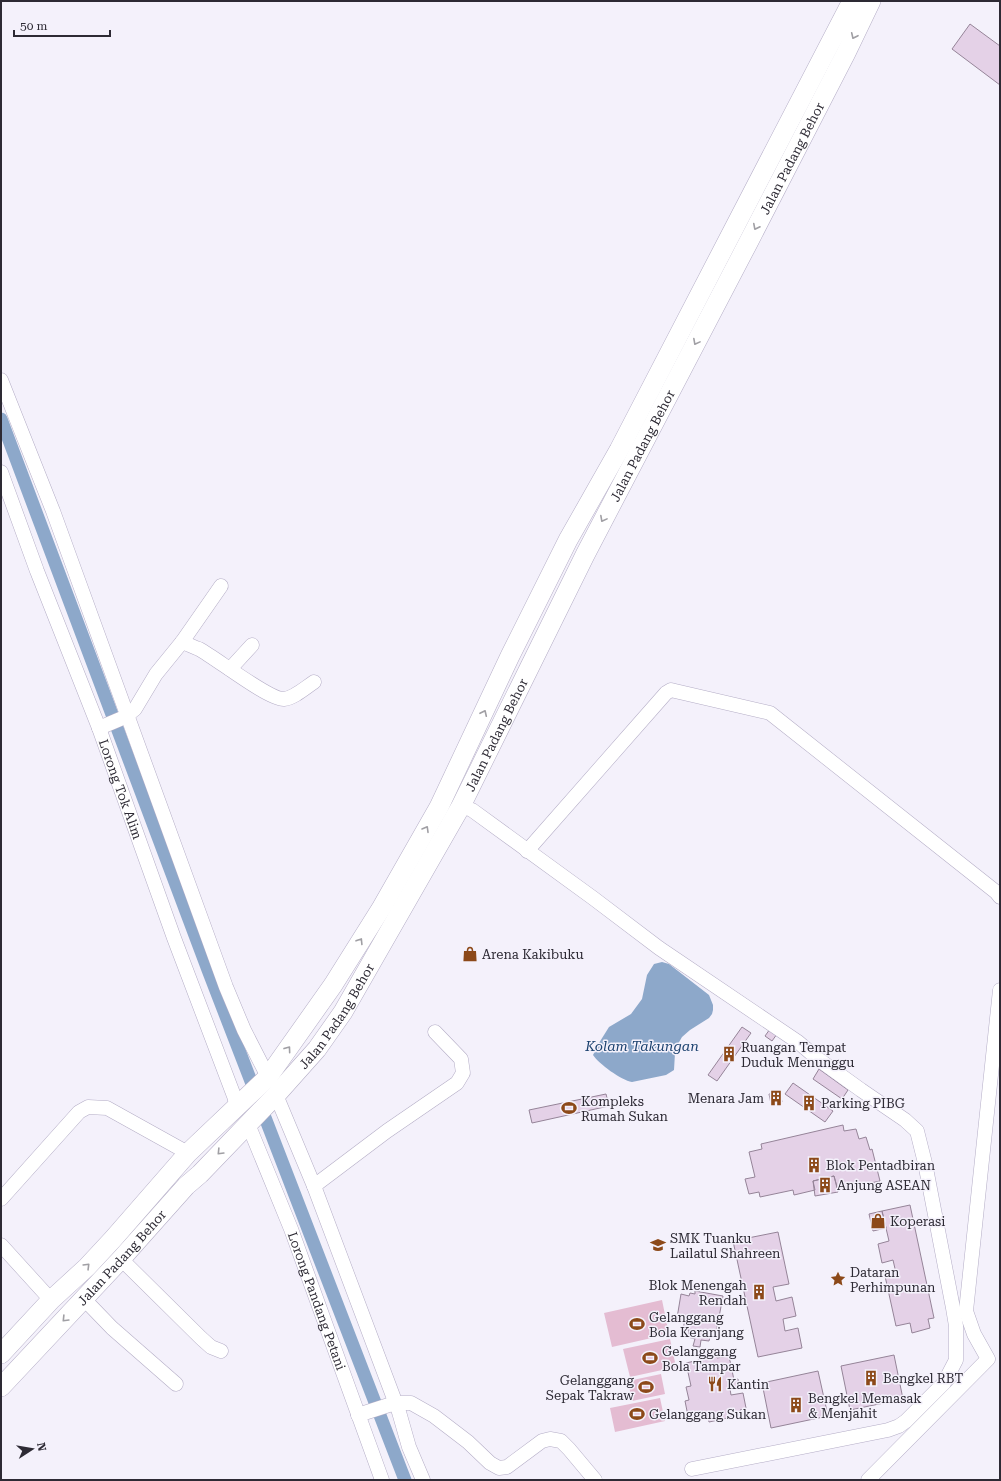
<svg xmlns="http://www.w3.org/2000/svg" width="1001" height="1481" font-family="'Roboto Serif',serif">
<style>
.garden{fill:#e4bcd2}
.water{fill:#8da8ca}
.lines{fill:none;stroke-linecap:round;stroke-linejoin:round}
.canal{stroke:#8da8ca;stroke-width:13}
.building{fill:#e4d1e7;stroke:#958498}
.minor-casing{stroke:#b4adc6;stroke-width:15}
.secondary-casing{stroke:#b4adc6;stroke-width:20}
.minor{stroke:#fff;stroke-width:14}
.secondary{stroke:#fff;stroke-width:19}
.oneway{stroke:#a09fa4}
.labels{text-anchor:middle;stroke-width:3;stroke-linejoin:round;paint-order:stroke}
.street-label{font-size:13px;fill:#2d2a34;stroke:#f4f1fb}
.poi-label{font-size:13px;fill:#2d2a34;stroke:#f4f1fb;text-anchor:start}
.water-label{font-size:14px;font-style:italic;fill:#1c426f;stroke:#f4f1fb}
</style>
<rect width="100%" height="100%" fill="#f4f1fb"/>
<path class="garden" d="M662,1300L669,1334L612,1347L604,1313Z
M670,1339L676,1367L630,1377L623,1349Z
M661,1374L665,1394L632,1401L628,1381Z
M660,1398L665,1421L615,1432L610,1408Z"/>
<path class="water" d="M662,962L669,964L709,995L713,1005V1010L712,1014L709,1018L690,1030L682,1037L678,1044L675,1053L674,1070L666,1075L632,1082C621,1080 599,1064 593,1055L599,1043L609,1027L631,1014L642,999L647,975L654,964Z"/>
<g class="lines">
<path class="canal" d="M1,419L208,970L405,1480"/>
</g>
<path class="building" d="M970,24L1000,46V85L952,49Z
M742,1027L751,1033L717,1081L708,1075Z
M770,1029L777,1034L772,1041L765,1036Z
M819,1069L848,1090L842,1099L813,1079Z
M793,1083L833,1111L825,1122L785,1094Z
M780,1092L782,1102L771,1104L769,1094Z
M606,1094L609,1106L532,1123L529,1110Z
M843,1125L844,1131L856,1129L859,1139L866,1137L870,1150L872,1149L880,1181L838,1190L834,1176L813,1181L815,1190L794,1195L793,1190L760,1197L759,1192L749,1194L745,1179L755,1177L749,1152L762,1149L761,1144Z
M834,1176L838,1192L815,1196L813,1181Z
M910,1205L934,1318L928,1319L930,1328L912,1333L910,1323L896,1326L885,1276L896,1273L893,1260L882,1263L878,1244L889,1241L882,1211Z
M882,1211L886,1228L873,1231L869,1214Z
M778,1232L789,1284L773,1287L776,1301L792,1297L796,1316L783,1319L785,1331L798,1328L802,1348L758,1357L733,1241Z
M695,1291L723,1296L716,1333L711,1332L709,1341L701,1340L700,1347L693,1346L695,1339L688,1337L689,1330L683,1329L685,1320L677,1318L681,1294L689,1296L690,1293L695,1294Z
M715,1349L717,1358L729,1356L734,1380L738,1379L739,1387L730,1389L731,1395L743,1393L746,1408L740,1410L741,1415L709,1422L707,1414L704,1415V1418L689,1421L685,1401L689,1400L686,1387L691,1386L686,1363L699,1360L697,1353Z
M894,1355L903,1399L850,1410L841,1366Z
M818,1371L828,1416L771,1428L762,1383Z"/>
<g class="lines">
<g class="minor-casing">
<g id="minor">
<path d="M1,380L53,511L226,987L244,1030L268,1077"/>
<path id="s1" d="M1,472L37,571L99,728L174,938L234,1096L237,1107"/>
<path d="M182,642L221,586"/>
<path d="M230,669L252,645"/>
<path d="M99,728L125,717L135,709L156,674L182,642C188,644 193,647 199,649C216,658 269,700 284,699C294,698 305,688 314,682"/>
<path d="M461,806L472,810L593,898L659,948L798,1042L818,1059L861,1090L905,1120L917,1131L925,1163L953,1308L956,1326V1360L944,1383L906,1421L899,1426L888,1430L692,1469"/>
<path d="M527,851L666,693L671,690L675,691L770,713L996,892L1000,897"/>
<path d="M276,1095L314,1186L399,1412L409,1447L423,1480"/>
<path id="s2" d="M248,1124L291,1229L382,1480"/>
<path d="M314,1186L387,1131L457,1083L463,1073L461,1059L435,1032"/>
<path d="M1,1199L79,1112L88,1107L107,1108L188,1153"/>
<path d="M1,1245L51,1300"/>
<path d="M121,1259L201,1338L211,1347L221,1351"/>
<path d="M84,1299L112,1328L176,1384"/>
<path d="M358,1415L395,1403H411L434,1416L468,1442L490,1463L499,1468L507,1467L542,1441L550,1439L561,1441L569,1449L595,1480"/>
<path d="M868,1480L988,1359L974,1334L966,1311L1000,990"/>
</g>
</g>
<g class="secondary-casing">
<g id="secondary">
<path d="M1,1354L51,1300L87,1267L113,1239L188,1153L268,1077L333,985L382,907L439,807L510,656L568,540L619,450L852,1"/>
<path id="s3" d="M1,1387L121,1259L186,1186L200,1174L276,1095L317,1049L343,1012L461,806L585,555L748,243L846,53L871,1"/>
</g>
</g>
<use href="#minor" class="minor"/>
<use href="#secondary" class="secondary"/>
</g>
<defs><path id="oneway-chevron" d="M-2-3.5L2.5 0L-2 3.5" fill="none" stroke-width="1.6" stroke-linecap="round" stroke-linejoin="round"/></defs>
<g class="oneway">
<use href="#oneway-chevron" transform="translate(854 36) rotate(115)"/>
<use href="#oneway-chevron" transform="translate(756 227) rotate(117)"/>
<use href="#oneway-chevron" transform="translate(696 342) rotate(118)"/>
<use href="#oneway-chevron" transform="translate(603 519) rotate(118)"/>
<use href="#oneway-chevron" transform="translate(484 713) rotate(-65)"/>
<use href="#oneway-chevron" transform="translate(426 829) rotate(-60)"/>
<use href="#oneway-chevron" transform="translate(360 941) rotate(-58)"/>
<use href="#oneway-chevron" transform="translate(288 1049) rotate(-54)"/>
<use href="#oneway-chevron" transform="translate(220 1152) rotate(134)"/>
<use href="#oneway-chevron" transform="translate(87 1266) rotate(-45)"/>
<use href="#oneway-chevron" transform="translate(65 1319) rotate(134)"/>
</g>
<defs>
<g id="shop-bare" transform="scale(1.2)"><path d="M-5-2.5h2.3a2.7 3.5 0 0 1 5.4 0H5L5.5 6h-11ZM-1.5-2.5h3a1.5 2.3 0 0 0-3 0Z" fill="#8c4919" stroke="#f4f1fb" stroke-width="2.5" paint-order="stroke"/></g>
<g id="building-bare" transform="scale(1.2)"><path d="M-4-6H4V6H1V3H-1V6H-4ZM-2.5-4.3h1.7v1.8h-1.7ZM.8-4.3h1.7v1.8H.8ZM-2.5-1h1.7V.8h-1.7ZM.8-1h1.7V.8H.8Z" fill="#8c4919" stroke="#f4f1fb" stroke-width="2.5" paint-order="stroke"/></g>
<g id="stadium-bare" transform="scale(1.2)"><path d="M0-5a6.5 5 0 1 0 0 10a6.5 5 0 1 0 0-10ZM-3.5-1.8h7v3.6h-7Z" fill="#8c4919" stroke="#f4f1fb" stroke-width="2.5" paint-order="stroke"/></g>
<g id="school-bare" transform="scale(1.2)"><path d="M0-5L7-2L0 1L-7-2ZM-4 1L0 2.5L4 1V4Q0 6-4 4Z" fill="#8c4919" stroke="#f4f1fb" stroke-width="2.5" paint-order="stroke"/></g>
<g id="sight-bare" transform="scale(1.2)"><path d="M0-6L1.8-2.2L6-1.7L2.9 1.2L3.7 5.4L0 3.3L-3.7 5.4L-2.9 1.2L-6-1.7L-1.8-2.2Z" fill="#8c4919" stroke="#f4f1fb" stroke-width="2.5" paint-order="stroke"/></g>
<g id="restaurant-bare" transform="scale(1.2)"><path d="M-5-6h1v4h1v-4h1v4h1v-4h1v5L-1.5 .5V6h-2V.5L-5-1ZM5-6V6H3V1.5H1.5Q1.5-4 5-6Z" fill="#8c4919" stroke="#f4f1fb" stroke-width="2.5" paint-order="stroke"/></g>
</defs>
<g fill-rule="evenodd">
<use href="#shop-bare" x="470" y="954"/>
<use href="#building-bare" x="729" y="1054"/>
<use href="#building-bare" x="776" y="1098"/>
<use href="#building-bare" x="809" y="1103"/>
<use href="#stadium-bare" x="569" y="1108"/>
<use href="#building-bare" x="814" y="1165"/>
<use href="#building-bare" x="825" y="1185"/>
<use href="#shop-bare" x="878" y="1221"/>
<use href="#school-bare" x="658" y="1245"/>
<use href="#sight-bare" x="838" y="1279"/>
<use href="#building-bare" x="759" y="1292"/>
<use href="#stadium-bare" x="637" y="1324"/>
<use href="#stadium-bare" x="650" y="1358"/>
<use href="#building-bare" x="871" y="1378"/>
<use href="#restaurant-bare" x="715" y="1384"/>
<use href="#stadium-bare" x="646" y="1387"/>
<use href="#building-bare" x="796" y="1405"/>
<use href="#stadium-bare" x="637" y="1414"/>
</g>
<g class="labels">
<g class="street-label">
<text dy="5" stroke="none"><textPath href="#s3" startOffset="1473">Jalan Padang Behor</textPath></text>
<text dy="5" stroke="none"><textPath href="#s3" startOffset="1149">Jalan Padang Behor</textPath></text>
<text dy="5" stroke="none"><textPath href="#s3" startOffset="825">Jalan Padang Behor</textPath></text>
<text dy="5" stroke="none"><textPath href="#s1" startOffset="339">Lorong Tok Alim</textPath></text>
<text dy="5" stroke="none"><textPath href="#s3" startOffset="501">Jalan Padang Behor</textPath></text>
<text dy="5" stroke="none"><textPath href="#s3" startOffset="177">Jalan Padang Behor</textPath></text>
<text dy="5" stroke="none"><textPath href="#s2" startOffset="190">Lorong Pandang Petani</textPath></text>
</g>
<g class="poi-label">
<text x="482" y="959">Arena Kakibuku</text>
<text x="741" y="1052">Ruangan Tempat<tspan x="741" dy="15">Duduk Menunggu</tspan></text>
<text x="764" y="1103" text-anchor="end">Menara Jam</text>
<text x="581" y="1106">Kompleks<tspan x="581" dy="15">Rumah Sukan</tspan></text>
<text x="821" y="1108">Parking PIBG</text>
<text x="826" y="1170">Blok Pentadbiran</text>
<text x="837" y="1190">Anjung ASEAN</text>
<text x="890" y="1226">Koperasi</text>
<text x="670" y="1243">SMK Tuanku<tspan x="670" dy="15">Lailatul Shahreen</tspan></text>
<text x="850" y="1277">Dataran<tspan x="850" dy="15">Perhimpunan</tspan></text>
<text x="747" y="1290" text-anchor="end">Blok Menengah<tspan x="747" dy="15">Rendah</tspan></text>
<text x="649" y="1322">Gelanggang<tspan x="649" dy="15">Bola Keranjang</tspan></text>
<text x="662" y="1356">Gelanggang<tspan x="662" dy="15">Bola Tampar</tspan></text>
<text x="883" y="1383">Bengkel RBT</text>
<text x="634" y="1385" text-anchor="end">Gelanggang<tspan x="634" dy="15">Sepak Takraw</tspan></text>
<text x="727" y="1389">Kantin</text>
<text x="808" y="1403">Bengkel Memasak<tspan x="808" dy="15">&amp; Menjahit</tspan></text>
<text x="649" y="1419">Gelanggang Sukan</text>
</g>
<g class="water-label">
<text x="642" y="1051">Kolam Takungan</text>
</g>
</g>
<rect width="1001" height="1481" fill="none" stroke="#2d2a34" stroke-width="4"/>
<g transform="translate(32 1449) rotate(78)" stroke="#f4f1fb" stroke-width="3" paint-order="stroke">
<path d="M0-3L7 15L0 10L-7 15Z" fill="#2d2a34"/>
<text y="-6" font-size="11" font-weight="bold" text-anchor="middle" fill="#2d2a34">N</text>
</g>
<path d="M14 30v6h96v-6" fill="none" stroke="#2d2a34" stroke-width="2"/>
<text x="20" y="30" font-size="12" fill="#2d2a34" stroke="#f4f1fb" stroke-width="3" paint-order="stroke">50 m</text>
</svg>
